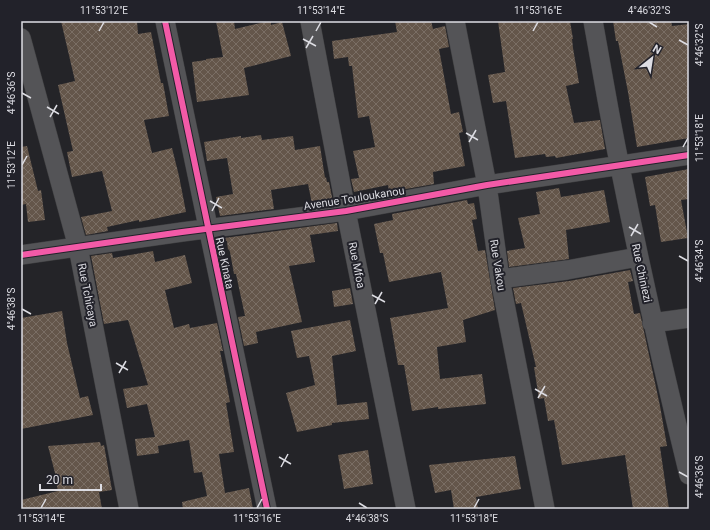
<svg xmlns="http://www.w3.org/2000/svg" width="710" height="530" font-family="Roboto,sans-serif">
<style>
.building{fill:url(#building-cross-hatch)}
.lines{fill:none;stroke-linecap:round;stroke-linejoin:round}
.street-casing{stroke:#3f3f41;stroke-width:20}
.street{stroke:#545457;stroke-width:19}
.cycleway-casing{stroke:#22222a;stroke-width:8}
.cycleway{stroke:#f35aa7;stroke-width:6}
.ticks{fill:none;stroke:#dddde3;stroke-width:1.5}
.labels{text-anchor:middle;stroke-width:4;stroke-linejoin:round;paint-order:stroke}
.street-label{font-size:11px;fill:#dddde3;stroke:#22222a}
.neatline{fill:none;stroke:#dddde3;stroke-width:1.5}
.ticks-label{font-size:10px;text-anchor:middle;fill:#dddde3}
</style>
<defs>
<pattern id="building-cross-hatch" width="8" height="8" patternUnits="userSpaceOnUse"><rect width="8" height="8" fill="#64564a"/><path d="M0 0l8 8M0 8l8-8" fill="none" stroke="#7a6e64"/></pattern>
</defs>
<rect width="100%" height="100%" fill="#242428"/>
<path class="building" d="M61,21H137L138,34L151,32L161,83H163L169,116L144,120L152,153L172,148L179,176L186,212L139,222V220L107,227L108,231L86,235L81,217L112,211L102,171L72,177L67,152L73,151L58,85L75,81Z
M216,21H234L235,29L269,21H271V25L282,22L291,56L244,68L249,95L197,102L192,62L206,60V59L223,57Z
M395,21H431L433,29L445,26L449,47L439,49L451,114L459,112L463,132L459,133L465,166L433,172L434,184L389,192L388,185L354,192L351,179L359,178L353,151L375,147L369,116L358,118L352,66H349L348,57L334,59L332,41L397,32Z
M498,21H570L573,39H572L573,48L579,83L566,86L574,123L600,120L605,149L556,158L555,156L546,157L545,154L515,158L506,101L493,103L488,75L505,72Z
M613,21H671L672,26L689,24V138L637,147L628,92L618,41H616Z
M261,135L262,140L293,136L295,150L320,146L325,178L326,177L327,182H329L333,202L312,204L308,184L271,190L274,209L220,216L216,197L233,194L227,158L207,161L204,142L241,136V138Z
M27,146L38,191L41,190L45,220L28,222L26,204L21,205V147Z
M689,169V199L681,200L688,238L661,242L655,205L650,206L645,177Z
M559,188L561,197L604,190L610,222L566,230L569,259L509,267L507,251L525,248L518,218L540,214L536,192Z
M467,200L468,204L474,203L477,219L472,220L478,251L485,250L495,310L463,320L466,342L437,347L440,379L482,374L486,404L438,409V407L412,411L404,365H398L390,318L448,308L441,272L389,282L383,253H380L374,224L393,220L392,214Z
M337,223L338,231L310,235L315,262L289,266L302,322L256,332L258,343L244,346L238,317L245,316L236,274H234L230,252L229,249L228,250L227,241H224V238Z
M153,251L155,262L185,255L192,283L165,290L174,328L189,324L190,328L217,323L223,351H220L230,402L226,403L234,452L219,454L225,493L249,488L253,509H183L182,502L207,496L202,472L194,473L189,440L158,446L159,453L137,456L135,439L155,437L147,404L127,408L123,389L148,385L128,320L104,324L91,256L112,253L113,258Z
M630,270L633,281L628,282L634,314L640,313L660,406L667,446L660,447L669,509H633L625,455L562,465L554,420L548,421L544,398L539,399L534,367H536L521,303L516,304L513,288L569,281Z
M350,288L353,304L334,307L332,291Z
M62,311L67,343L80,398L88,396L93,415L21,429V318Z
M350,320L356,351L332,356L337,405L367,402L369,419L332,423V425L297,432L286,393L315,385L309,356L297,358L291,331Z
M100,442L101,446L104,445L112,490L99,492L102,509H21V500L58,491L55,477H56L48,446Z
M368,450L373,484L344,489L338,455Z
M515,456L521,489L476,497L478,509H454L451,490L435,493L429,465Z"/>
<g class="lines">
<g class="street-casing">
<path id="street" d="M165,21L267,509
M310,21L346,211L406,509
M455,21L487,185L500,279L545,509
M593,21C602,70 610,119 620,167C641,271 664,373 689,475
M21,38L78,247L129,509
M21,255L182,232L346,211L487,185L689,155
M500,279L567,270L638,257
M652,323L689,318"/>
</g>
<use href="#street" class="street"/>
<g class="cycleway-casing">
<path id="cycleway" d="M165,21L267,509
M21,255L182,232L346,211L487,185L689,155"/>
</g>
<use href="#cycleway" class="cycleway"/>
</g>
<path class="ticks" d="M649,22L657,27M99,31L104,22M316,31L321,22M533,31L538,22M303,39L316,46M679,40L688,45M306,48L313,36M22,93L31,98M47,107L59,114M50,117L57,105M466,133L478,140M469,142L476,130M683,147L688,138M22,165L27,156M210,201L222,208M212,211L219,198M629,227L641,234M631,236L638,224M679,256L688,261M372,295L385,302M375,304L382,292M22,309L31,314M116,363L128,370M119,373L126,361M535,389L547,396M538,398L545,386M279,457L291,464M281,467L288,454M679,472L688,477M359,503L367,508M41,508L46,499M257,508L262,499M474,508L479,499"/>
<g class="labels">
<g class="street-label">
<text transform="translate(354 198) rotate(-9)" y="4">Avenue Touloukanou</text>
<text transform="translate(225 263) rotate(78)" y="4">Rue Kinata</text>
<text transform="translate(357 265) rotate(79)" y="4">Rue Mfoa</text>
<text transform="translate(498 265) rotate(81)" y="4">Rue Vakou</text>
<text transform="translate(642 273) rotate(78)" y="4">Rue Chiniezi</text>
<text transform="translate(88 295) rotate(79)" y="4">Rue Tchicaya</text>
</g>
</g>
<rect width="710" height="530" fill="none" stroke="#22222a" stroke-width="44"/>
<g transform="translate(652 58) rotate(30)" stroke="#22222a" stroke-width="3" paint-order="stroke">
<path d="M0-3L7 15L0 10L-7 15Z" fill="#dddde3"/>
<text y="-6" font-size="11" font-weight="bold" text-anchor="middle" fill="#dddde3">N</text>
</g>
<path d="M40 484v6h61v-6" fill="none" stroke="#dddde3" stroke-width="2"/>
<text x="46" y="484" font-size="12" fill="#dddde3" stroke="#22222a" stroke-width="3" paint-order="stroke">20 m</text>
<rect x="22" y="22" width="666" height="486" class="neatline"/>
<g class="ticks-label">
<text x="104" y="14">11°53'12"E</text>
<text x="321" y="14">11°53'14"E</text>
<text x="538" y="14">11°53'16"E</text>
<text x="649" y="14">4°46'32"S</text>
<text transform="translate(699 45) rotate(-90)" y="4">4°46'32"S</text>
<text transform="translate(11 93) rotate(-90)" y="4">4°46'36"S</text>
<text transform="translate(699 138) rotate(-90)" y="4">11°53'18"E</text>
<text transform="translate(11 165) rotate(-90)" y="4">11°53'12"E</text>
<text transform="translate(699 261) rotate(-90)" y="4">4°46'34"S</text>
<text transform="translate(11 309) rotate(-90)" y="4">4°46'38"S</text>
<text transform="translate(699 477) rotate(-90)" y="4">4°46'36"S</text>
<text x="41" y="522">11°53'14"E</text>
<text x="257" y="522">11°53'16"E</text>
<text x="367" y="522">4°46'38"S</text>
<text x="474" y="522">11°53'18"E</text>
</g>
</svg>
